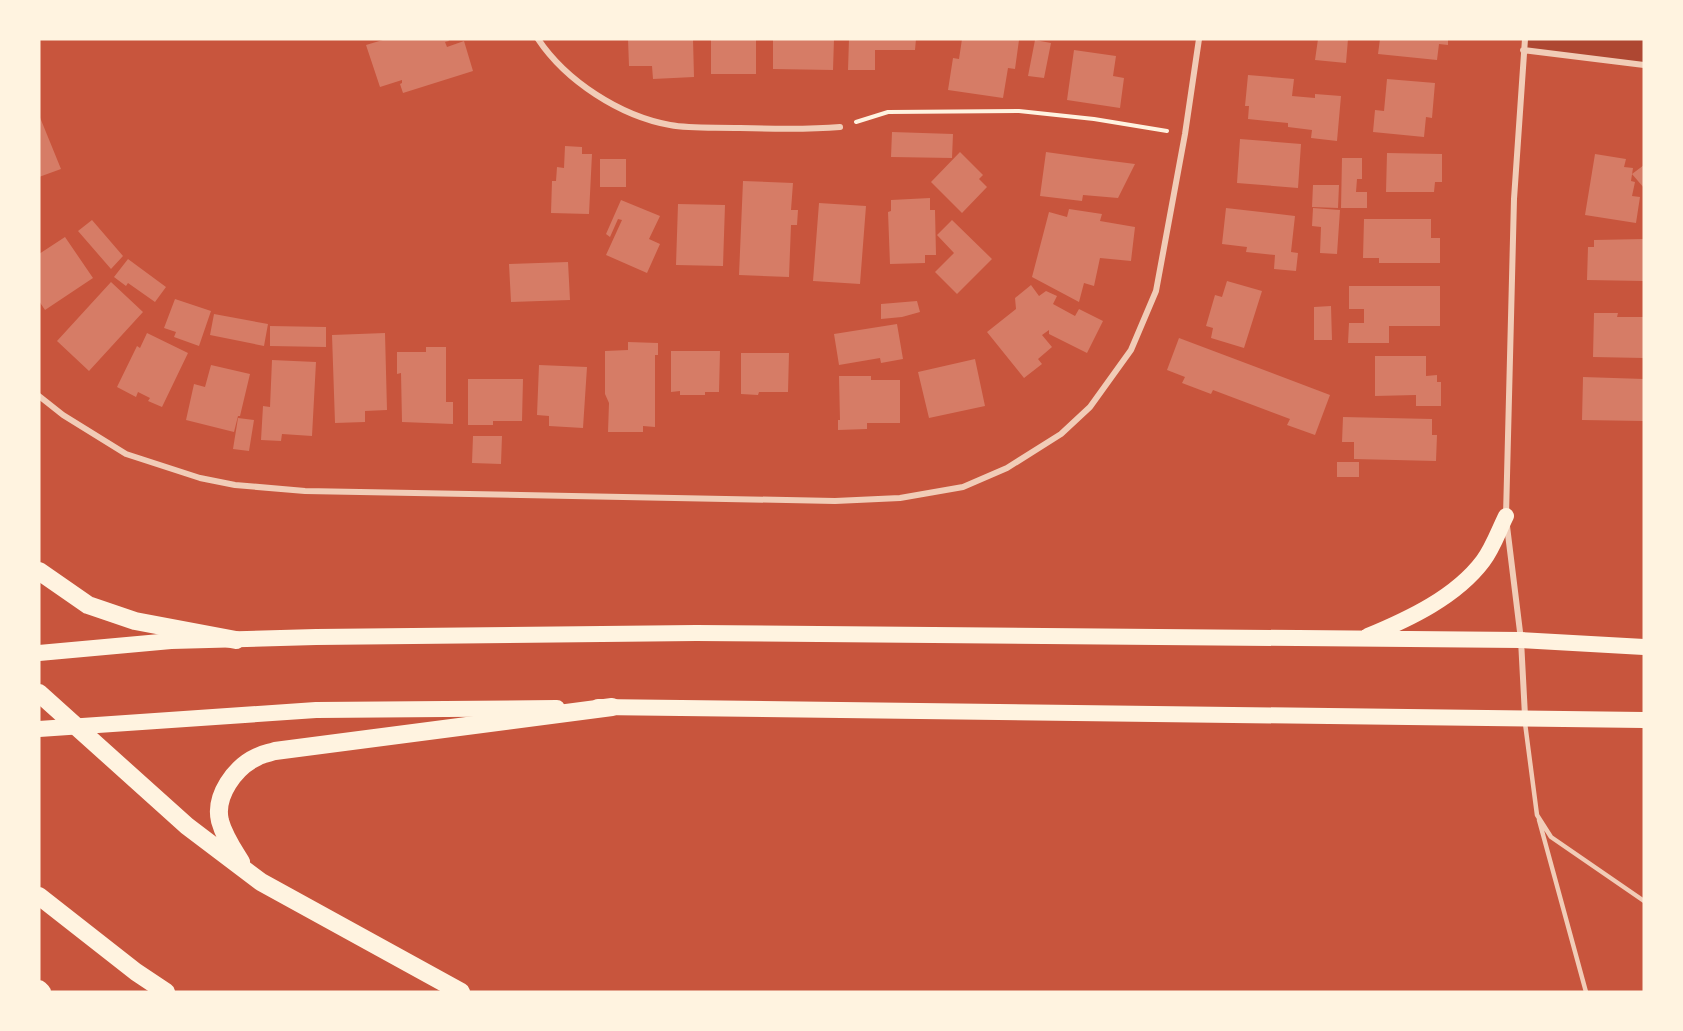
<svg xmlns="http://www.w3.org/2000/svg" width="1683" height="1031" font-family="Mulish,sans-serif">
<style>
.green{fill:#ae4732}
.building{fill:#d67c66}
.lines{fill:none;stroke-linecap:round;stroke-linejoin:round}
.path{stroke:#fff3e0;stroke-width:4}
.service{stroke:#f1ccb7;stroke-width:4.5}
.minor{stroke:#f1ccb7;stroke-width:6}
.trunk{stroke:#fff3e0;stroke-width:16}
.motorway{stroke:#fff3e0;stroke-width:18}
</style>
<rect width="100%" height="100%" fill="#c8553d"/>
<path class="green" d="M1526,39H1644V64L1524,49Z"/>
<path class="building" d="M386,39H448L449,41L445,42L447,47L464,41L473,71L403,93L400,84L402,83V80L380,87L366,45Z
M628,39H693L694,77L653,79L652,66H629Z
M711,39H756V74H711Z
M773,39H834L833,70L773,69Z
M849,39H916L915,50H875V70H848Z
M962,39L1019,40L1015,69L1008,68L1003,98L948,90L953,58L959,59Z
M1318,39H1348L1346,63L1315,60Z
M1380,39H1448V45L1439,44L1437,60L1378,54Z
M1035,40L1051,43L1044,78L1028,76Z
M1074,50L1116,56L1113,76L1124,78L1120,108L1067,100Z
M1248,75L1294,79L1292,96L1315,98V94L1341,96L1337,141L1311,138L1312,130L1288,127V123L1248,119L1249,106H1245Z
M1387,79L1435,83L1432,118L1426,117L1424,137L1373,132L1375,110L1384,111Z
M39,115L61,169L39,177Z
M892,132L953,134L952,158L891,157Z
M1240,139L1301,144L1298,188L1237,183Z
M565,146L582,147V154H592L589,214L551,213L552,181H556L557,167L564,168Z
M960,152L983,175L979,179L987,187L962,213L931,182Z
M1046,152L1096,159L1135,164L1118,198L1083,195L1082,201L1040,196Z
M1387,153L1442,154V182H1435L1434,192H1386Z
M1595,154L1626,159L1624,167L1633,168L1631,181L1635,182L1632,196L1640,197L1636,223L1585,215Z
M1342,158H1362V179H1357L1356,192H1367V208H1341Z
M600,159H626V187H600Z
M1644,165V188L1632,174Z
M743,181L793,183L791,210H798L797,225H791L789,277L739,275Z
M1313,185H1339L1338,208L1312,207Z
M930,198V210H935L936,255H925V263L890,264L888,212L891,211V200Z
M621,200L660,216L649,239L660,244L647,273L606,255L622,220L618,219L610,237L606,234Z
M819,203L866,206L860,284L813,281Z
M678,204L725,205L723,266L676,265Z
M1226,208L1295,216L1291,252L1298,253L1296,271L1274,269L1275,255L1246,252L1247,247L1222,244Z
M1313,208L1340,210L1337,254L1320,253L1321,227L1312,226Z
M1069,209L1102,214L1100,221L1135,227L1131,261L1100,258L1094,286L1084,283L1079,302L1032,277L1049,212L1067,217Z
M1364,219H1431V238H1440V263H1379V258H1363Z
M92,220L123,256L111,269L78,231Z
M952,220L992,259L957,294L935,272L954,253L937,235Z
M65,237L93,278L45,310L39,301V254Z
M1644,239V281L1587,280L1588,247H1594V240Z
M128,259L166,287L155,302L128,283L126,286L114,277Z
M568,262L570,300L511,302L509,264Z
M1227,281L1262,291L1244,348L1211,338L1213,328L1206,326L1215,295L1222,297Z
M111,282L143,312L89,371L57,341Z
M1031,285L1039,296L1046,291L1057,296L1053,304L1075,316L1079,309L1103,321L1087,353L1049,334V330L1042,335L1052,347L1038,359L1042,364L1024,378L987,332L1016,309L1015,298Z
M1349,286H1440V326H1389V343H1348L1349,323H1364V309H1349Z
M175,299L211,311L199,346L174,337L176,332L164,328Z
M917,301L920,312L902,317L881,319V304Z
M1331,306L1332,340H1314V307Z
M1594,313H1618L1617,317H1644V358L1593,357Z
M214,314L268,324L264,346L210,335Z
M897,324L903,359L881,363L880,358L839,365L834,334Z
M270,326L326,327V347L270,346Z
M147,333L188,353L162,407L148,401L150,398L138,392L136,397L117,387L137,346L140,348Z
M385,333L387,410L365,411V422L335,423L332,335Z
M1179,338L1330,395L1315,435L1287,425L1290,419L1213,390L1211,394L1182,383L1185,377L1167,370Z
M628,342L658,343V355H655V427L643,426V432H608L609,403L605,394V351L628,350Z
M426,347H446V402H453V424L402,422L401,373L397,374V352H426Z
M671,351H720L719,392H705V395H680V391L671,392Z
M741,353H789L788,392H759L758,395L741,394Z
M1375,356H1426V376L1437,375V382H1441V406H1416V395L1375,396Z
M975,359L985,406L929,418L918,372Z
M272,360L316,362L312,436L282,434L281,441L261,440L263,406L270,407Z
M211,365L250,374L240,416H238L234,432L186,420L194,384L205,387Z
M539,365L587,367L583,428L549,426V416L537,415Z
M839,376H871V380H900V423H867V429L838,430V420H840Z
M1583,377L1644,379V421L1582,420Z
M468,379H523L522,421H493V425H468Z
M1343,417L1432,419V435H1437L1436,461L1354,459V442H1342Z
M238,418L254,420L249,451L233,449Z
M473,436H502L501,464L472,463Z
M1337,462H1359V477H1337Z"/>
<g class="lines">
<path class="path" d="M856,122L888,112L1019,111L1094,119L1167,131"/>
<path class="service" d="M1525,723L1537,815L1551,837L1644,901
M1539,820L1586,992"/>
<path class="minor" d="M538,39C566,81 620,116 670,125C692,129 716,127 739,128C773,129 806,130 840,127
M1523,50L1644,65
M39,396L63,415L126,454L200,478L235,485L305,491L835,501L900,498L963,487L1007,468L1061,434L1090,407L1131,350L1156,291L1185,134L1199,39
M1506,516L1514,199L1525,39
M1507,526L1521,640L1525,716"/>
<path class="trunk" d="M1368,636C1409,619 1456,597 1483,561C1493,548 1499,530 1506,516
M39,653L171,641L316,637L696,633L1521,640L1644,647
M598,707L1644,720
M39,729L316,710L557,708"/>
<path class="motorway" d="M39,571L88,605L135,621L236,640
M39,693L187,826L261,882L461,992
M241,862C233,849 224,836 220,821C214,796 235,767 257,757C262,754 269,753 275,751L612,707
M39,896L136,972L166,992
M39,989L42,992"/>
</g>
<rect width="1683" height="1031" fill="none" stroke="#fff3e0" stroke-width="81"/>
</svg>
